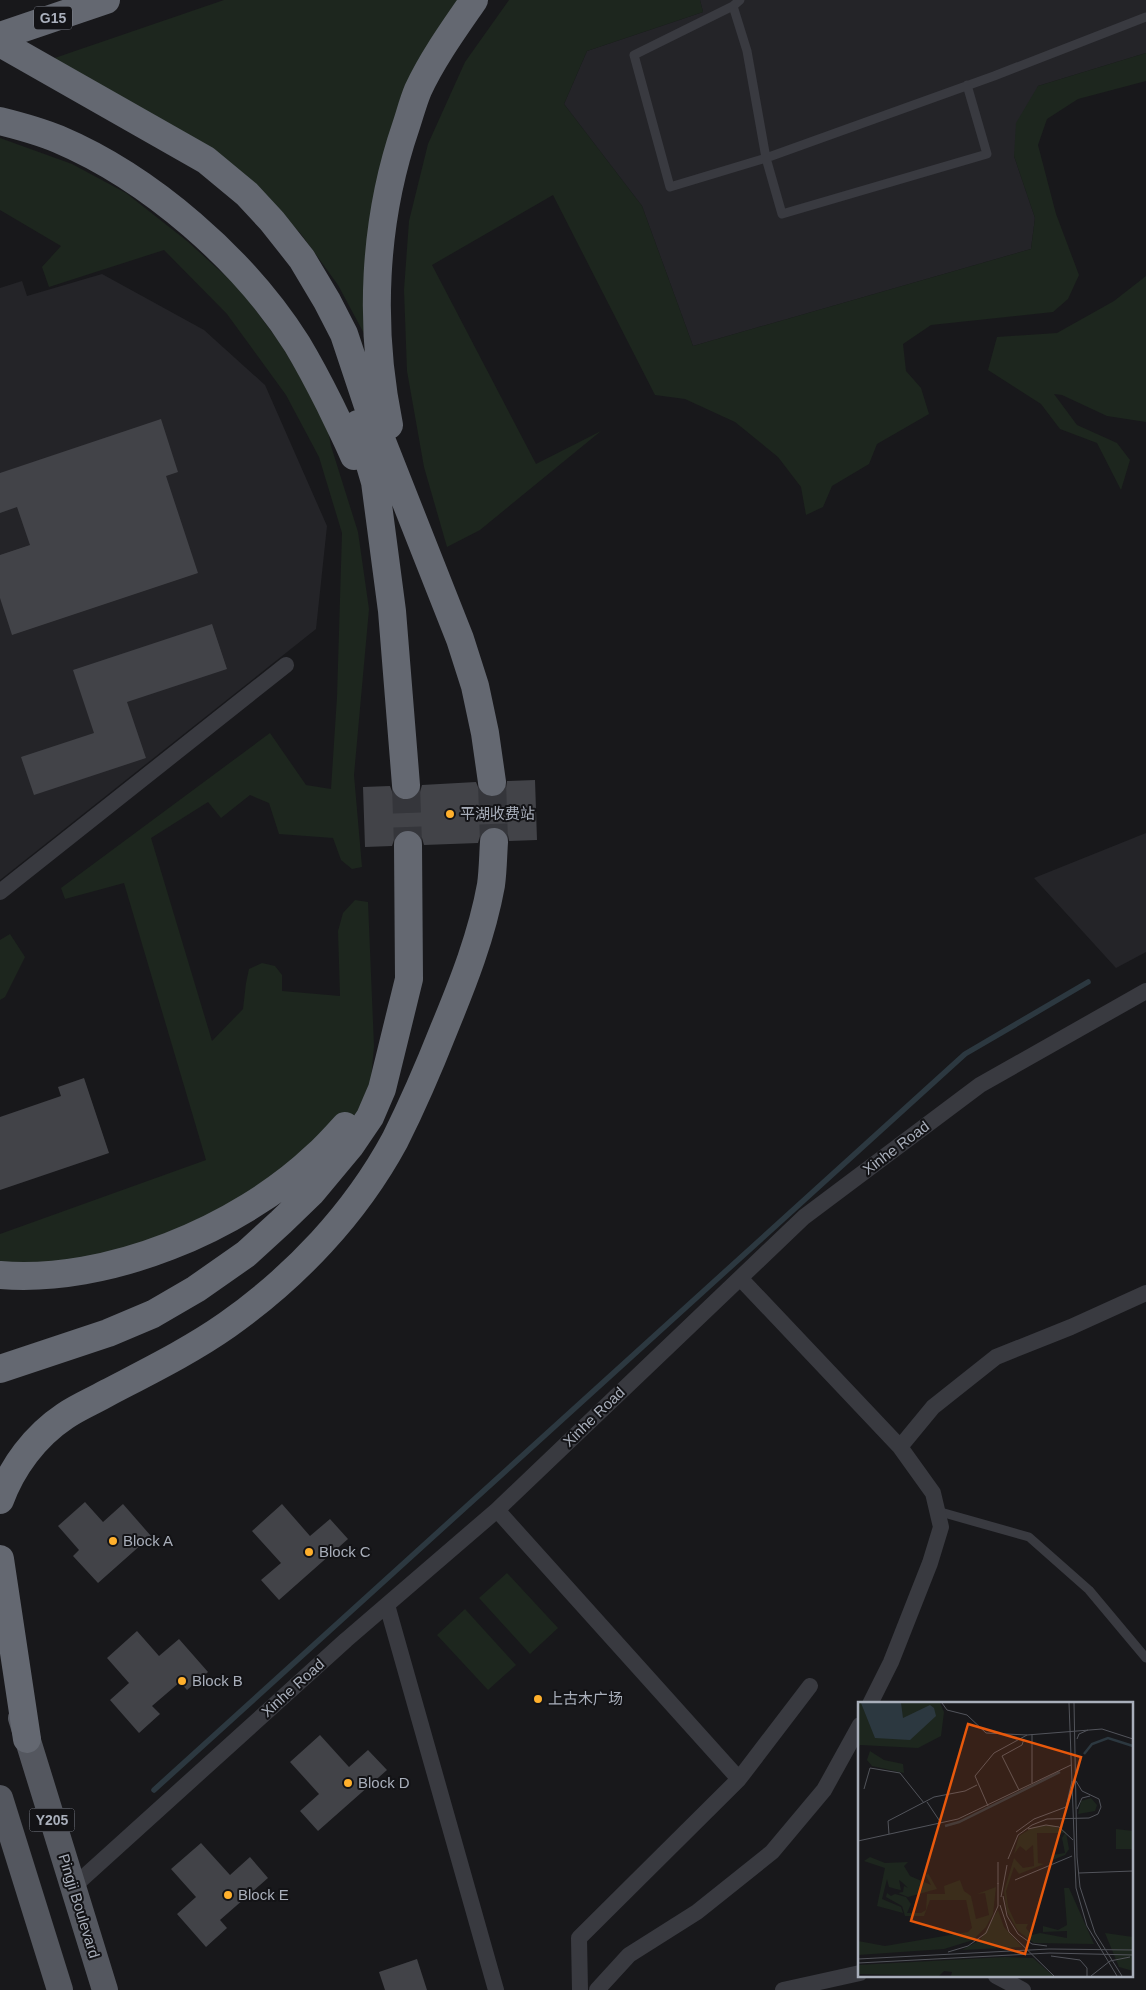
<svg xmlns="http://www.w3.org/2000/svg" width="1146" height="1990" font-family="Helvetica,'Noto Sans SC',sans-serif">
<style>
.built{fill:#242428}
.green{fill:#1d261e}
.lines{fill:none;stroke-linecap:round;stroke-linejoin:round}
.stream{stroke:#2c3840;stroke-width:5.5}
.building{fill:#424348}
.highway-tunnel{stroke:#35363b;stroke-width:28;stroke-dasharray:28 14;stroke-linecap:butt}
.lane{stroke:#393a40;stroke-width:9}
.street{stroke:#393a40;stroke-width:16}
.primary{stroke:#54575f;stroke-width:26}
.highway{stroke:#646871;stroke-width:28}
.poi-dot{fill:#ffb02c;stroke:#131316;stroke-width:2}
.labels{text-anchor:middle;stroke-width:4;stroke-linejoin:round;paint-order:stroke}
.shield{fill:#131316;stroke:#7c808a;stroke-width:1}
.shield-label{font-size:14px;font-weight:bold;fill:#a9afbb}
.poi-label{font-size:15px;fill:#a9afbb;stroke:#131316;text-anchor:start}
.street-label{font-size:15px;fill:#a9afbb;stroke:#131316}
.inset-river{fill:none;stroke:#2c3840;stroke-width:2.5}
.inset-road{fill:none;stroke:#52545b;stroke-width:1}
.view{fill:#e8590c;fill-opacity:0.15;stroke:#e8590c;stroke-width:2.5}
.inset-edge{fill:none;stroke:#a9afbb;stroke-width:2.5}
</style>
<rect width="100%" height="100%" fill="#18181b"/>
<path class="built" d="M700,0H1146V53L1038,86L1014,156L1035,218L1031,249L693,346L642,206L564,104L587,51L703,12Z
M102,274L204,330L265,385L327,526L316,629L0,880V288L22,281L27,296Z
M1146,833V952L1116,968L1034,878Z"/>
<path class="green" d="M224,0H464L419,72L368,341L338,285L301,234L264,195L43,62Z
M509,0H700L703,12L587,51L564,104L642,206L693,346L1031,249L1035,218L1014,156L1016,123L1038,86L1146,53V81L1078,99L1047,119L1038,145L1056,214L1079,275L1068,299L1053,312L931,325L903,344L906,371L921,388L929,414L877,444L869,464L832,486L823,507L806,515L801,487L778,457L735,422L685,399L655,395L553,195L432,265L536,464L601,431L480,530L447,547L424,467L407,371L404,290L409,221L428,144L465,62Z
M0,138L72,164L126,193L187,241L240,289L280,343L326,420L331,446L358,532L369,609L354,775L362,867L352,869L341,860L333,838L279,834L269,803L250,795L221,818L208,802L151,838L212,1041L243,1009L246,983L249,969L262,963L275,966L282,975V991L340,996L338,931L343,913L355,900L368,902L374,1046L371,1080L358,1112L335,1146L226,1228L0,1278V1234L206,1160L124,883L65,899L61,888L270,733L306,785L331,789L337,697L342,533L319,457L286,395L227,314L164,250L49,287L42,267L61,246L0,210Z
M1146,276V422L1107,416L1062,395L1054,394L1077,425L1117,443L1130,460L1121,490L1097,443L1060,429L1041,404L988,370L997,337L1057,333L1114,301Z
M10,934L25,957L5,997L0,1000V940Z
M507,1573L558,1628L530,1654L479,1598Z
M465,1609L516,1665L488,1690L437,1635Z"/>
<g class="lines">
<path class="stream" d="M154,1790L965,1054L1088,982"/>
</g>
<path class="building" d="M161,419L178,472L166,476L198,573L12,635L0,598V555L30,545L17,507L0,513V473Z
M212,624L227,669L127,702L146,758L34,795L21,757L94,733L73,670Z
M535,780L537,840L509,841L508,835L503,829L494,826L487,828L481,833L478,843L424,845L422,838L416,832L407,829L400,832L395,837L392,846L365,847L363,787L390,786L393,794L399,799L407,801L415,798L420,792L422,785L476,782L480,792L487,797H494L502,794L506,788L507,781Z
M84,1078L109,1153L0,1190V1117L61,1096L58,1087Z
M85,1502L103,1522L123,1504L151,1536L98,1583L73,1556L79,1550L58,1526Z
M282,1504L310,1536L330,1519L348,1539L279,1600L261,1580L281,1563L252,1531Z
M137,1631L159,1656L179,1639L208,1672L187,1690L180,1682L152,1706L160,1714L139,1733L110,1700L129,1683L107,1658Z
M320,1735L349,1767L368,1750L387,1770L318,1831L300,1811L319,1794L290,1762Z
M201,1843L230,1875L250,1857L268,1878L220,1920L227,1928L206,1947L177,1914L196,1897L171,1869Z
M417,1959L427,1990H385L379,1972Z"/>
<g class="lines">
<path class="highway-tunnel" d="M492,782L494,842
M406,785L408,845"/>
<path class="lane" d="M740,0L733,6L634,55L670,187L766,158L994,76L1146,17
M733,6L747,51L766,158L782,214L987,154L967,85
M937,1511L1029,1537L1089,1590L1146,1658"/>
<path class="street" d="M0,892L286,665
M740,1278L900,1447L933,1493L941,1527L930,1563L891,1662L870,1704
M900,1447L933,1407L996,1357L1071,1327L1146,1293
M497,1510L739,1779L579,1938L580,1990
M387,1605L496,1990
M739,1779L810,1686
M73,1887L346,1640L497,1510L804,1217L980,1085L1146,991
M996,1976L1023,1990
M597,1990L629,1955L697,1912L772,1852L824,1790L860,1725
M783,1990L860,1973"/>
<path class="primary" d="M21,1718L105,1990
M0,1798L60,1990"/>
<path class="highway" d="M0,36L106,0
M0,43L206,160L247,194L272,221L302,259L327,301L344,334L368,406L460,639L475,686L485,733L492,782
M0,121C20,126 39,131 58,139C150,178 244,260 297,344C309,364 320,385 330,405C338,422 347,439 354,456
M358,424L375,482L392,611L406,785
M389,425C369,327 373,222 406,126C410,114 413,102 418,90C433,58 454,29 474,0
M0,1275C107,1284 239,1229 316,1156C326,1147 336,1136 345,1126
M0,1369L108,1333L153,1314L196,1289L246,1254L281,1222L311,1193L351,1145L370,1117L382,1089L409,979L408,845
M0,1500C12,1467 35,1436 65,1416C78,1407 93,1401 107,1393C147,1372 190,1351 227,1325C295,1277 355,1214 395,1140C413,1104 429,1067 444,1029C463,983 482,935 491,885C493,871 493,856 494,842
M0,1559L27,1739"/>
</g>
<g class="poi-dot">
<circle cx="450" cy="814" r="5"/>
<circle cx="113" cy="1541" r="5"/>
<circle cx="309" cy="1552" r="5"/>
<circle cx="182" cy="1681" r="5"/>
<circle cx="538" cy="1699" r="5"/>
<circle cx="348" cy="1783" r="5"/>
<circle cx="228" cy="1895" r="5"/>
</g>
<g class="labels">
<g class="shield">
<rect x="34" y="6.5" width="38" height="23" rx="4"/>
<rect x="29.5" y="1808.5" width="45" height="23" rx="4"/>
</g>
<g class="shield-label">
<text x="53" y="23">G15</text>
<text x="52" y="1825">Y205</text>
</g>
<g class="poi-label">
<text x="460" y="819">平湖收费站</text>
<text x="123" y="1546">Block A</text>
<text x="319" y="1557">Block C</text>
<text x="192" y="1686">Block B</text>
<text x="548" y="1704">上古木广场</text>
<text x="358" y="1788">Block D</text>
<text x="238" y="1900">Block E</text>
</g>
<g class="street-label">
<text transform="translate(896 1148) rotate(-37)" y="5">Xinhe Road</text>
<text transform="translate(594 1417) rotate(-44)" y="5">Xinhe Road</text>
<text transform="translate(293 1688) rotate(-42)" y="5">Xinhe Road</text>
<text transform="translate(79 1906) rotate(73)" y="5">Pingji Boulevard</text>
</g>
</g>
<g transform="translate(858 1702)">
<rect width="275" height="275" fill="#18181b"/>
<path d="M0,1H82L86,10L83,34L60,46L2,43L0,47ZM12,49L26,58L45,62L46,71L14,64L9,58ZM233,96L239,103L237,109L220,112L223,99ZM194,123L208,130L211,147L207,153L192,159L195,153L207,151L204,136L207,131H179L180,161L186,162L161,172L156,165L148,189L150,205L158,222H170L168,226L174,233L182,231L209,236V229L185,230V224L200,228L209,223L206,186H211L236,242L176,241L160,229L149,210L146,189L156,156L165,166L176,164L175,143L168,149L162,144L156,152L161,134L175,125ZM258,127L275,129V147H258ZM12,155L27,161L50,160L46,164L52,174L73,183L68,174L70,171L79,187L50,195L40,191L45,190L46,184L50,186L45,181L41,178L43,188L38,187L31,185L29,177L24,197L43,205L45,211L19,204L27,166L6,159ZM102,178L106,189L113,194L118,217L131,213L127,191L119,192L138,185L135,212L128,225L115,238L86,247L0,253V239L27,244L110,230L114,226L108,198H72L66,214H47L44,204L28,195L29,191L33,194L37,192L48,195L53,202L49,211H63L68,208L69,192H87L86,184ZM140,208L146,225L164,245L104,248L122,238ZM247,231L275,235V269L261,265ZM147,255L175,256L195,274H93L94,270L86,269L81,274L0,272V263Z" fill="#1d261e"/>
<path d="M3,1H43L45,16L72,3L76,6L78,14L52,38L17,36Z" fill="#2c3840"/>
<path class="inset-river" d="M226,52L234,42L250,36L275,44M87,124L101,120L202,70"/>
<path class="inset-road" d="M84,1L89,8L109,13L128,31L169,33L244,27L275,37M211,1L218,186L229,224L259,274M216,1L219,155L222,185L237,231L264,274M219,37L221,32L230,28M174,81V32M6,87L12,66L42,71L66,101M161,88L144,54L164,43L166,37M69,100L83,121M130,104L117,74L136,51L169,33M219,107L224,96L232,94M170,127L188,123L201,125L215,138M158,130L176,117L208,105L214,79M31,132L30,119L76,95L107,89L119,83M0,139L100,117L213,63M150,157L160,133L174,123L189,117L231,116L240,112L243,105L241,97L224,89L218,79M221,171L275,169M157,178L214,154M140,182V160M145,194L149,214L160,232L174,242L189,244M143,195L149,163M142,203L151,230L196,274M90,250L110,244L128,231L140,204V181M193,254L222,258L229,266V274M0,257L191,247L275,248M0,261L192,251L275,253M233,274L252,259L272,255"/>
<path class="view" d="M110,22L223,55L167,252L53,219Z"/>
<rect width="275" height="275" class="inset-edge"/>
</g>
</svg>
